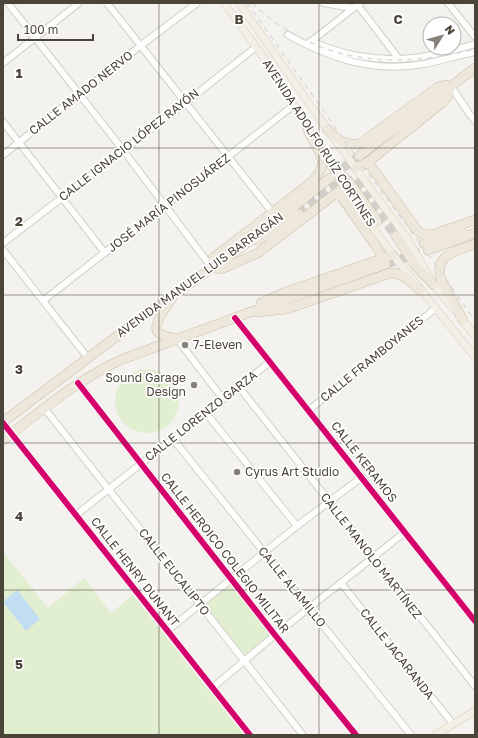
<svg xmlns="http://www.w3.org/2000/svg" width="478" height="738" font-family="'Golos Text',sans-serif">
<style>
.green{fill:#e1eecf}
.water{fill:#c0ddf1}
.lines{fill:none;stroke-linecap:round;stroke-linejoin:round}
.highway-tunnel{stroke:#d2cfca;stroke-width:9;stroke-dasharray:9 4.5;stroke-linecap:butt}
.minor-casing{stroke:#d2d0cb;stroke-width:8}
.major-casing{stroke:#d6cebb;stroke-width:8}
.highway-casing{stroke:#ccbfa9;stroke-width:10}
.minor{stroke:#fdfdfc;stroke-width:6}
.major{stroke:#f2efe6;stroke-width:7}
.highway{stroke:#ede8db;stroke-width:9}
.rail{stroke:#dbdbda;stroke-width:1.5;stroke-dasharray:5 5;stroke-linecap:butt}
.cycleway-casing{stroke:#fff;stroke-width:8}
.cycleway{stroke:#d6006c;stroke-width:6}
.grid{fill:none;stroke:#4b4439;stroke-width:1;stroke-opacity:0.55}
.poi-dot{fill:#868178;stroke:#fff;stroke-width:1.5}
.labels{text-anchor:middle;stroke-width:3.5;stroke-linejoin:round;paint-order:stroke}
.street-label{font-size:12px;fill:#4b4439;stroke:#fff}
.poi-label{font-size:12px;fill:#4b4439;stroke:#fff;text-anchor:start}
.grid-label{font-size:13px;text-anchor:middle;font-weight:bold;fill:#4b4439;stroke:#fff;stroke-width:3.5;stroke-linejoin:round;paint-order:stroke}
</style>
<rect width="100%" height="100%" fill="#f4f2ee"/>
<path class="green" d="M115 401a32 32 0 1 1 64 0a32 32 0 1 1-64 0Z
M3,552L48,608L84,578L111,613L133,595L244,735H3Z
M231,582L271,634L243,657L202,605Z"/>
<path class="water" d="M17,590L40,619L26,631L3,602Z"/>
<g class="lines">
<path class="highway-tunnel" d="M332,176L359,156
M299,214C308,206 337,181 348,180C351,180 354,181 357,183L396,236
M386,264L428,250"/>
<g class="minor-casing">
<path id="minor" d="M8,3L123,150L212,268
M107,3L272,212
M323,3L353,8
M356,3L399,59
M448,3L475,37
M288,35C332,59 374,73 424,64C441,61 458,55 475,52
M311,41C341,55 379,62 412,58C434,56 454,50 475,44
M309,43L360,3
M3,63L79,3
M451,86L468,112L475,121
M3,122L105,253
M3,155L140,46L197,3
M3,243L185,103L256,47
M3,250L88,358
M44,300L294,105
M235,318L475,621
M177,339L223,399
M78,383L275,635L356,735
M239,387L475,686
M45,409L303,735
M309,410L436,308
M206,413L297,526
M3,423L250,735
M173,439L411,735
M76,515L270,362
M341,583L453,724
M167,631L297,526L362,477
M212,688L275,635L405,532"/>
</g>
<g class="major-casing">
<path id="major" d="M224,3L270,66L310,131
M239,3L327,129L407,238L434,285L454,309
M321,148L344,187L393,255L475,357
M460,317L475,336
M435,735L475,711"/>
</g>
<g class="highway-casing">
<path id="highway" d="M307,127C316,153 336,161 308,185L213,258V267L220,269L224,268L258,253L344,187
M327,129C337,139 346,147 361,143L438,87L445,85L450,87L448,96L443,102L368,162L356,168
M359,156L475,68
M368,162L417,230L423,235L434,234L475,220
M332,166L350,183L377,221
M338,192L374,243L383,258
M396,236L415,265L434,285
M256,240L270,234L299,214
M424,244L452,235L463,233
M428,250L475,233
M172,298C168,305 150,326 159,333C164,337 172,338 177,339
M261,303L283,293L393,255
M257,312L287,309L390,273C402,272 411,283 420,290
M463,320L442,282C432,255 455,251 475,244
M3,422L137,321L250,241L330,178
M3,440C41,411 78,379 123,359L248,313L386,264"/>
</g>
<use href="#minor" class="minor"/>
<use href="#major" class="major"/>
<use href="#highway" class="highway"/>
<path class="rail" d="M247,3L362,165L439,269L475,321
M252,3C318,64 391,70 475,49"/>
<g class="cycleway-casing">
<path id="cycleway" d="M235,318L475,621
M78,383L275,635L356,735
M3,423L250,735"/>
</g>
<use href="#cycleway" class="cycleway"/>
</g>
<path class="grid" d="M159,3V735M319,3V735M3,148H475M3,295H475M3,443H475M3,590H475"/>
<g class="poi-dot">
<circle cx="185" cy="345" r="4"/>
<circle cx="194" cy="385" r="4"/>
<circle cx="237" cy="472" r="4"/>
</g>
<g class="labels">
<g class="street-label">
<text transform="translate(81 93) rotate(-38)" y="4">CALLE AMADO NERVO</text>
<text transform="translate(319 143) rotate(57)" y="4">AVENIDA ADOLFO RUÍZ CORTINES</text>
<text transform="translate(129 145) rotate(-38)" y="4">CALLE IGNACIO LÓPEZ RAYÓN</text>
<text transform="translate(169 203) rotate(-38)" y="4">JOSÉ MARÍA PINOSUÁREZ</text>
<text transform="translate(200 275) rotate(-36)" y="4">AVENIDA MANUEL LUIS BARRAGÁN</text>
<text transform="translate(372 359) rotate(-39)" y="4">CALLE FRAMBOYANES</text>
<text transform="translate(201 416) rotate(-38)" y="4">CALLE LORENZO GARZA</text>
<text transform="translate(364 462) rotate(52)" y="4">CALLE KERAMOS</text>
<text transform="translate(225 553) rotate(52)" y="4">CALLE HEROICO COLEGIO MILITAR</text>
<text transform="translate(371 556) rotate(52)" y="4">CALLE MANOLO MARTÍNEZ</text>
<text transform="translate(135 572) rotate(52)" y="4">CALLE HENRY DUNANT</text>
<text transform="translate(174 572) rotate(52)" y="4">CALLE EUCALIPTO</text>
<text transform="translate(292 587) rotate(51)" y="4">CALLE ALAMILLO</text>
<text transform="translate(397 654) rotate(52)" y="4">CALLE JACARANDA</text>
</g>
<g class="poi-label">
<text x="193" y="349">7-Eleven</text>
<text x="186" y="382" text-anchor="end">Sound Garage<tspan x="186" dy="14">Design</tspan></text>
<text x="245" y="476">Cyrus Art Studio</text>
</g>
</g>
<g class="grid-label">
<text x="239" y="24">B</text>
<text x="398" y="24">C</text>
<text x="19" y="78">1</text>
<text x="19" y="226">2</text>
<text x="19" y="374">3</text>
<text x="19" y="521">4</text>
<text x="19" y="669">5</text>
</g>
<rect width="478" height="738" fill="none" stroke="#4b4439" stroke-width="8"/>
<g transform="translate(442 36) rotate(53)"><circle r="19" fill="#ffffff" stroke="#b7b4b0"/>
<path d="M0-3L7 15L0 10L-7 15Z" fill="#868178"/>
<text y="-6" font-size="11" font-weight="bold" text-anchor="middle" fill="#4b4439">N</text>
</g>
<path d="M18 34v6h75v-6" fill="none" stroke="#4b4439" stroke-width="2"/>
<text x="24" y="34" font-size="12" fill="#4b4439" stroke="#ffffff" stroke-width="3" paint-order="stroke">100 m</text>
</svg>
